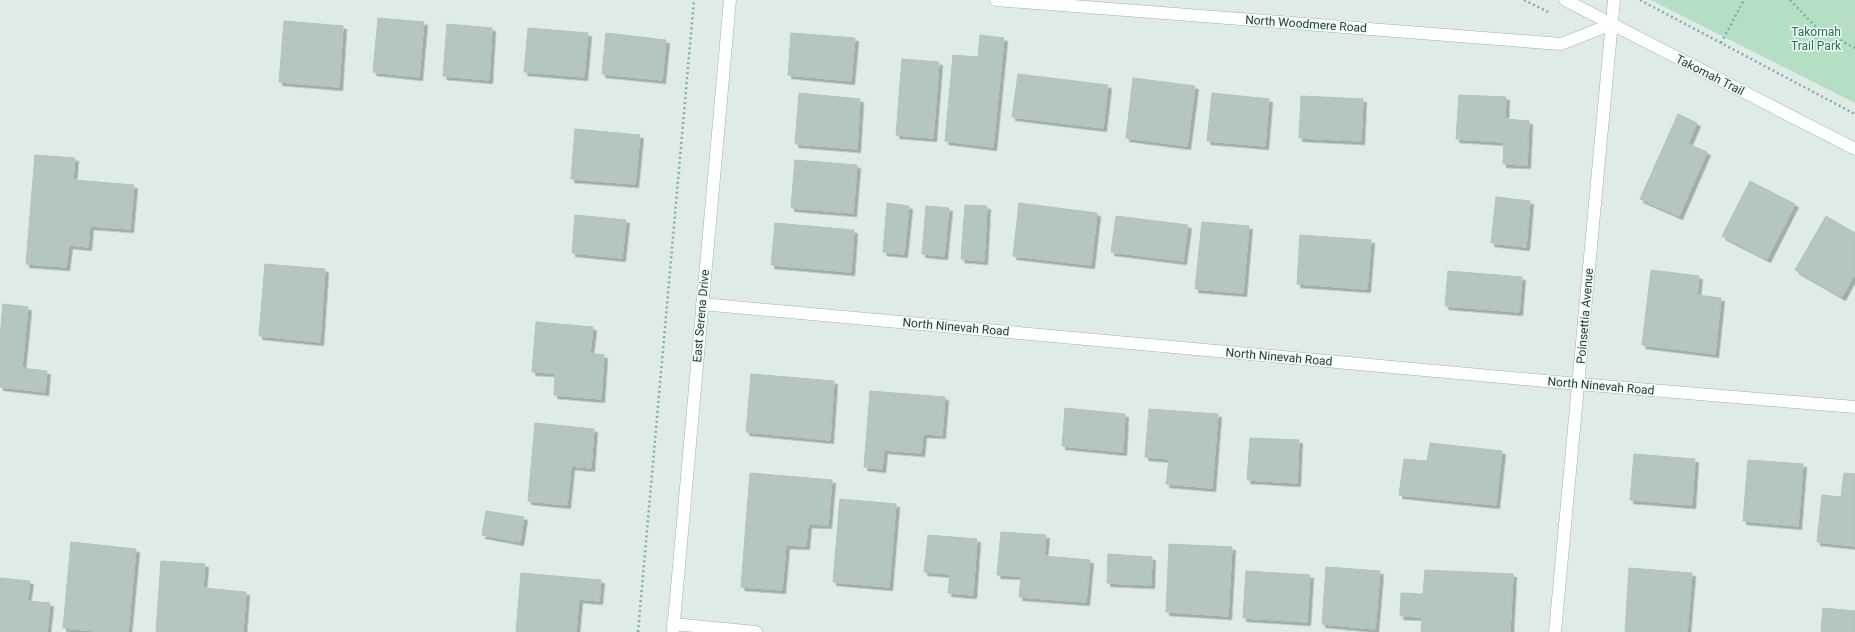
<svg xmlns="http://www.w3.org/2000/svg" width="1855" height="632" font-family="Roboto,sans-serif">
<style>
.green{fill:#b5dfc3}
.building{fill:#b3c6c0;stroke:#b0c5be;filter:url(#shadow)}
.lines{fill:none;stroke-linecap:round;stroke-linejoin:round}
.minor-casing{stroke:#a1b3ae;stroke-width:13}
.path{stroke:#7cb2a5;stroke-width:2.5;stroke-dasharray:2 3;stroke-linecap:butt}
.minor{stroke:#fff;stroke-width:12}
.labels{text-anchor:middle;stroke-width:3;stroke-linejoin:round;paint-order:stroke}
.street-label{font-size:12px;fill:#1e3c37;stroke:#eff8f4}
.park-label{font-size:12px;fill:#25764b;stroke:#eff8f4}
</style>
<defs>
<filter id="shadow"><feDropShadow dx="3.5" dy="3.5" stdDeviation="0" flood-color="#0004"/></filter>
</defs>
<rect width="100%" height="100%" fill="#deebe6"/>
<path class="green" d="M1651,0H1855V103Z"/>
<path class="building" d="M378,18L424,22L419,77L373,72Z
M284,21L343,26L339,87L279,82Z
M447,24L492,28L489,80L443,76Z
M528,28L588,33L584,77L524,72Z
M606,33L666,40L662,80L602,74Z
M791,33L855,38L851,81L788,75Z
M980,35L1004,38L993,147L945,141L953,55L978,57Z
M902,59L939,62L933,138L896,135Z
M1018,74L1108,85L1103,128L1012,117Z
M1133,78L1195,86L1187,146L1126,138Z
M799,93L860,99L857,149L795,144Z
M1212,93L1269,99L1265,146L1207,141Z
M1459,95L1506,97L1505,119L1529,121L1527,165L1503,164L1504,142L1456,139Z
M1301,96L1363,99L1361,141L1299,138Z
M1678,114L1697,123L1688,144L1707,152L1679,216L1640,199Z
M575,129L640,135L635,184L571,179Z
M35,155L75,158L73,180L134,185L130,229L90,226L88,247L69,245L66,267L26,264Z
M795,160L857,165L853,213L791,208Z
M1750,181L1795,204L1767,259L1722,236Z
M1496,197L1530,201L1526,247L1491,243Z
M887,203L909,206L904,254L883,252Z
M1019,203L1097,213L1091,265L1013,256Z
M965,205L987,206L984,261L961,259Z
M926,206L949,208L944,256L922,254Z
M575,215L626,220L622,258L572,253Z
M1116,216L1188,225L1183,261L1111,252Z
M1826,216L1855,233V273L1842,297L1795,270Z
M1202,222L1249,226L1243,293L1195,289Z
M775,223L854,230L851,272L771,265Z
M1300,235L1371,240L1367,289L1297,284Z
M265,264L325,269L320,342L259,336Z
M1651,270L1699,276L1697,295L1721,298L1715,354L1642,345Z
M1448,271L1522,277L1519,312L1445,306Z
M3,304L28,307L22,368L47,371L45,392L0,387V338Z
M536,322L593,327L590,353L604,355L601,399L554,395L555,373L532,372Z
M751,374L834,381L830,440L746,432Z
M870,391L945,397L942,435L923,434L921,453L884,450L882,469L864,467Z
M1065,408L1125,414L1123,452L1062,446Z
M1149,409L1218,414L1212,488L1166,484L1169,459L1145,457Z
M535,423L594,429L591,468L571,466L567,505L528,501Z
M1250,438L1299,440L1297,483L1247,480Z
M1430,443L1502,451L1496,505L1399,495L1404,459L1427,461Z
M1634,454L1695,459L1692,505L1630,500Z
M1748,460L1803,464L1798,526L1743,521Z
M750,473L832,480L828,525L808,524L806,546L786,545L782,590L741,587Z
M1844,473L1855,474V546L1817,542L1822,495L1841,497Z
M840,499L896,504L889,587L833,582Z
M486,511L524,517L520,542L482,535Z
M1001,532L1046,535L1044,556L1090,560L1086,602L1019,597L1021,576L997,575Z
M928,535L977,539L973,595L948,593L950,574L924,572Z
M71,542L136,549L128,632H106L63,628Z
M1169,544L1232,547L1228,616L1166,612Z
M1108,554L1152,557L1151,585L1107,583Z
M161,561L205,564L203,588L246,592L243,632H156Z
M1326,567L1380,571L1375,629L1322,624Z
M1629,568L1692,573L1687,632H1625Z
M1425,570L1513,574L1510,632H1421L1422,617L1400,616L1401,593L1423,594Z
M1246,571L1310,575L1307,622L1243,618Z
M521,573L601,580L599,601L579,599L576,632H516Z
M0,578L30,581L27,601L50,603L47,632H0Z
M1823,608L1855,611V632H1821Z"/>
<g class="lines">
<g class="minor-casing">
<path id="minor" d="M996,0L1561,44L1612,24
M1565,0L1855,149
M702,304L1578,384L1855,407
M673,624L756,632
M673,632L730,0
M1555,632L1614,0"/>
</g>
<path class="path" d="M1524,0L1548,12
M1640,0L1855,114
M1790,0L1816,27L1855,48
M1721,43L1744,0
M638,632L694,0"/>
<use href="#minor" class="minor"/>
</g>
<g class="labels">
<g class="street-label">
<text transform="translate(1306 24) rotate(4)" y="4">North Woodmere Road</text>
<text transform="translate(1710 75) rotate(27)" y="4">Takomah Trail</text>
<text transform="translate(701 316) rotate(-85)" y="4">East Serena Drive</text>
<text transform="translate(1585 316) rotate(-85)" y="4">Poinsettia Avenue</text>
<text transform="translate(956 327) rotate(5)" y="4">North Ninevah Road</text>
<text transform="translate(1279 357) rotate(5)" y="4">North Ninevah Road</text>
<text transform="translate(1601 386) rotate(5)" y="4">North Ninevah Road</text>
</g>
<g class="park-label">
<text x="1816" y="36">Takomah<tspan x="1816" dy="14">Trail Park</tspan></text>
</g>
</g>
</svg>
